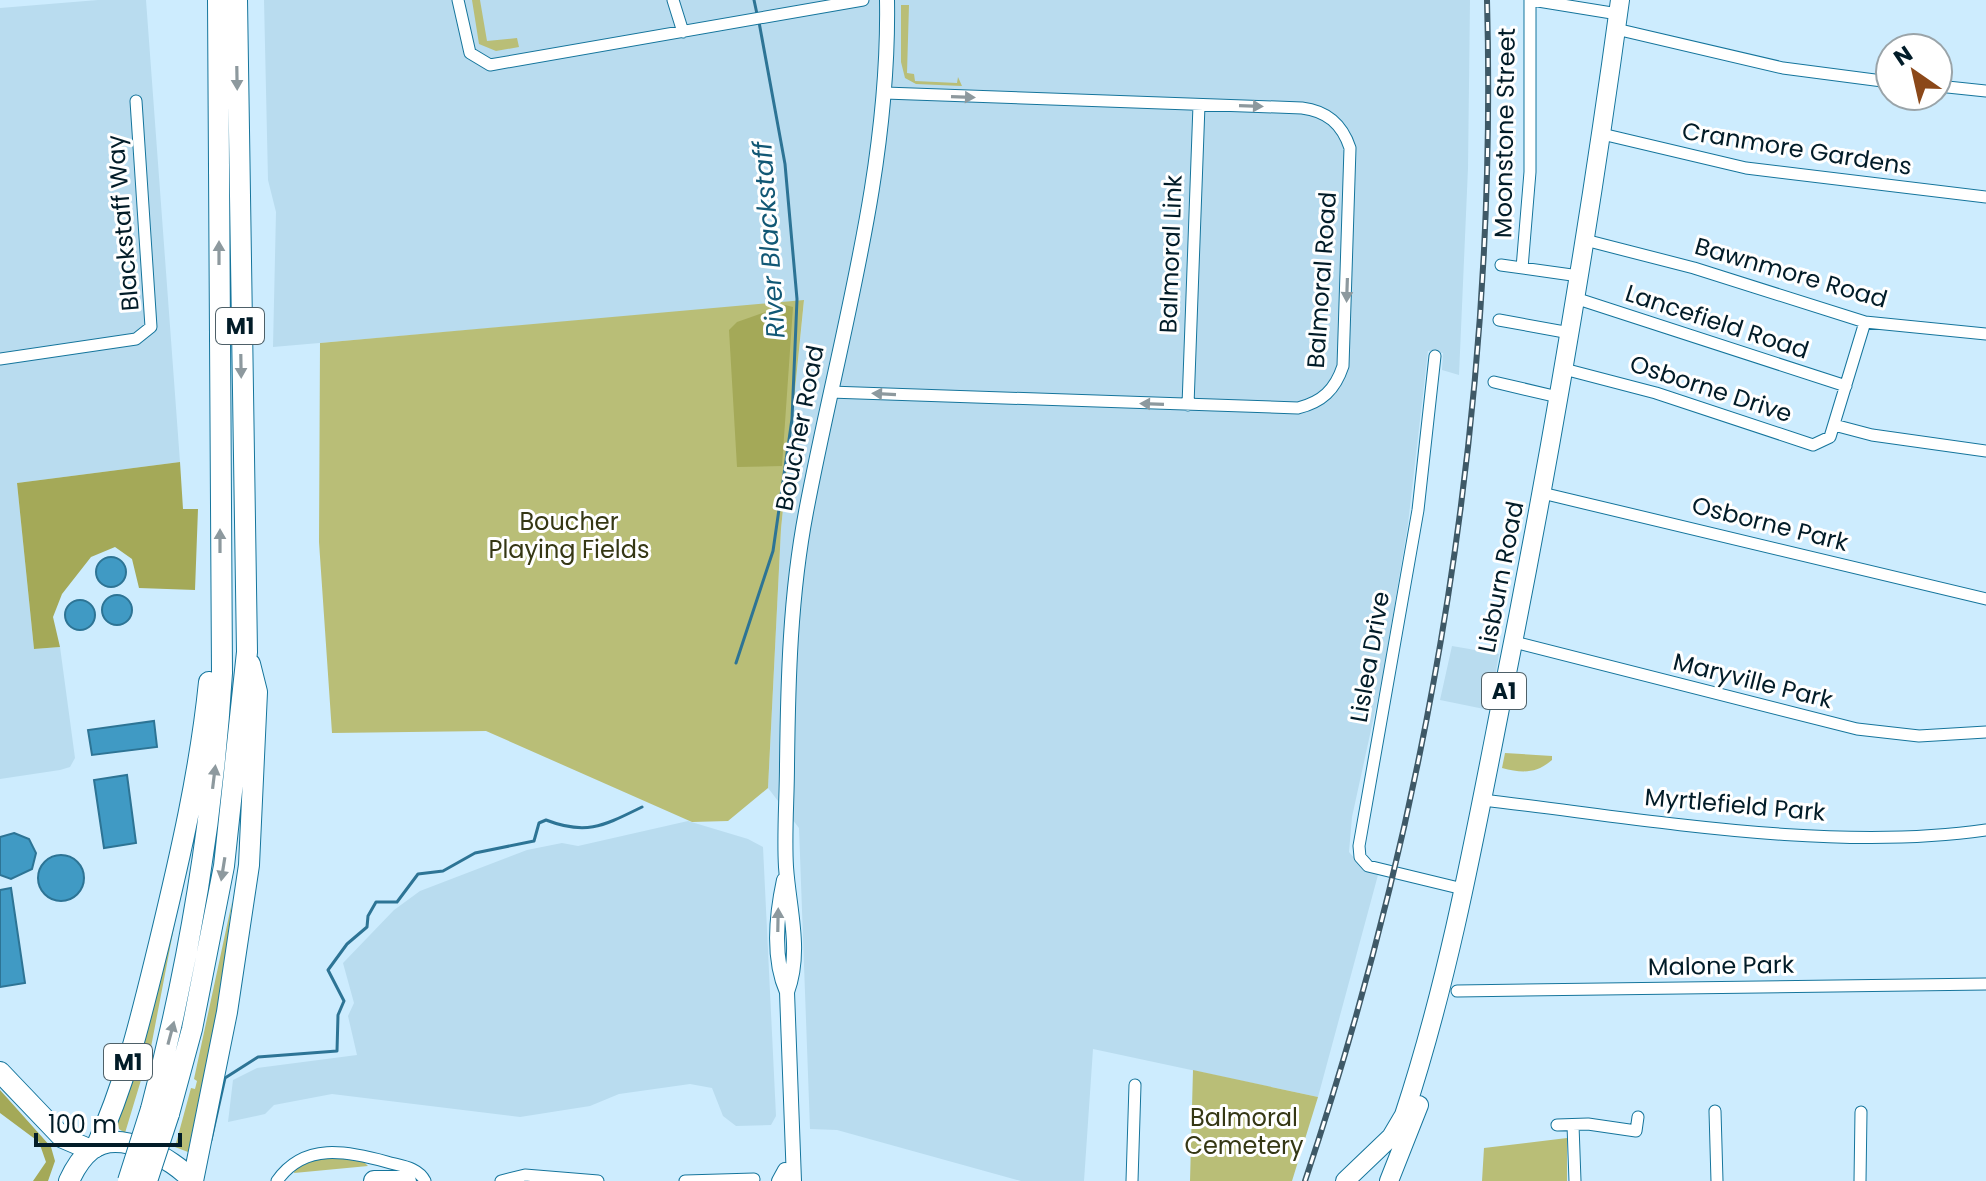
<svg xmlns="http://www.w3.org/2000/svg" width="1986" height="1181" font-family="Poppins,sans-serif">
<style>
.built{fill:#b9dcef}
.green{fill:#b9be77}
.forest{fill:#a4a958}
.water{fill:#409ac4;stroke:#2d7495;stroke-width:2}
.lines{fill:none;stroke-linecap:round;stroke-linejoin:round}
.stream{stroke:#2d7495;stroke-width:3}
.minor-casing{stroke:#15759c;stroke-width:13}
.tertiary-casing{stroke:#15759c;stroke-width:16}
.primary-casing{stroke:#15759c;stroke-width:20}
.trunk-casing{stroke:#15759c;stroke-width:22}
.motorway-casing{stroke:#15759c;stroke-width:22}
.minor{stroke:#fff;stroke-width:11}
.tertiary{stroke:#fff;stroke-width:14}
.primary{stroke:#fff;stroke-width:18}
.trunk{stroke:#fff;stroke-width:20}
.motorway{stroke:#fff;stroke-width:20}
.rail-casing{stroke:#3e5967;stroke-width:6}
.rail{stroke:#fff;stroke-width:3;stroke-dasharray:9;stroke-linecap:butt}
.motorway-bridge-casing{stroke:#15759c;stroke-width:22;stroke-linecap:butt}
.motorway-bridge{stroke:#fff;stroke-width:20}
.oneway{fill:#8d999e}
.labels{text-anchor:middle;stroke-width:6;stroke-linejoin:round;paint-order:stroke}
.shield{fill:#fff;stroke:#4e6068;stroke-width:2}
.shield-label{font-size:22px;font-weight:bold;fill:#021c28}
.street-label{font-size:24px;fill:#021c28;stroke:#fff}
.park-label{font-size:24px;fill:#353714;stroke:#fff}
.water-label{font-size:26px;font-style:italic;fill:#125875;stroke:#fff}
</style>
<rect width="100%" height="100%" fill="#cdecfe"/>
<path class="built" d="M98,0H146L180,462L17,483L34,649L60,647L75,758L70,767L60,770L0,779V8Z
M264,0H1470L1468,168L1459,375L1442,370L1443,353L1428,351L1408,524L1383,675L1352,817L1349,852L1362,867L1378,875L1318,1097L1093,1049L1084,1181H1021L837,1130L810,1129L799,828L768,788L781,529L804,301L273,347L276,212L268,180Z
M1452,646L1499,654L1489,710L1440,700Z
M688,821L748,839L763,847L776,1116L771,1125L736,1126L723,1116L712,1088L690,1084L619,1094L590,1106L520,1117L332,1094L274,1105L265,1114L228,1122L233,1080L257,1068L357,1055L348,1016L354,1003L343,963L394,910L420,891L527,850L562,843L578,846Z"/>
<path class="green" d="M472,0H480L487,41L517,38L519,47L496,51L479,44Z
M901,5H909L907,73L914,74L915,81L957,83L958,77L962,86L916,84L905,78L901,62Z
M804,300L781,529L768,788L728,821L692,822L486,731L332,733L319,542L320,343Z
M1505,753L1552,756V760C1536,774 1522,773 1502,768Z
M189,849L151,1047L125,1133L119,1129L117,1120Z
M232,902L221,992L188,1152L175,1147L191,1088L195,1089L197,1081L194,1079Z
M1193,1070L1318,1097L1292,1181H1190Z
M1567,1138V1181H1482L1484,1148Z
M326,1155L362,1160L368,1166L294,1173L295,1168Z"/>
<path class="forest" d="M785,305L793,307L782,466L737,467L729,330L737,322Z
M180,462L183,509H198L195,590L139,588L132,559L115,547L91,557L62,594L53,617L60,647L34,649L17,483Z
M0,1090L51,1147L55,1161L48,1181H33L46,1162L39,1142L0,1113Z"/>
<path class="water" d="M96 572a15 15 0 1 1 30 0a15 15 0 1 1-30 0Z
M102 610a15 15 0 1 1 30 0a15 15 0 1 1-30 0Z
M65 615a15 15 0 1 1 30 0a15 15 0 1 1-30 0Z
M154,721L157,747L92,755L88,730Z
M127,775L136,843L104,848L94,780Z
M14,833L29,839L36,853L32,869L11,879L0,875V837Z
M38 878a23 23 0 1 1 46 0a23 23 0 1 1-46 0Z
M11,888L25,983L0,987V890Z"/>
<g class="lines">
<path class="stream" d="M754,0L757,14
M736,663L773,551L792,419L797,299L785,164L759,22
M211,1140L225,1078L258,1057L337,1051L338,1015L344,1001L328,970L347,944L367,927L368,916L376,902H397L418,874L443,871L475,853L534,841L539,823L546,820C587,836 605,825 642,807"/>
<g class="minor-casing">
<path id="minor" d="M458,0L470,53L490,65L863,0
M673,0L683,32
M1532,0L1618,14
M1616,29L1783,68L1890,82
M1938,86L1986,91
M1602,134L1746,168L1986,197
M1585,240L1694,268L1865,322L1986,334
M1501,265L1579,276
M1522,268L1530,172V0
M1575,298L1846,386
M1499,320L1570,333
M1435,356L1418,510L1359,846L1360,857L1368,866L1463,889
M0,359L136,339L151,327L136,101
M1564,369L1656,393L1813,445L1830,437L1865,322
M1494,382L1558,397
M830,392L1298,408C1322,402 1335,390 1343,366L1350,148C1342,124 1327,111 1302,108L885,93
M1188,405L1199,105
M1834,425L1872,435L1986,451
M1542,493L1986,599
M1514,642L1857,729L1919,736L1986,732
M1482,800C1640,818 1829,853 1986,830
M1457,991L1986,984
M1715,1111L1717,1181
M1557,1125L1588,1124L1636,1131L1638,1117
M1573,1125L1575,1181
M277,1181C304,1142 347,1151 387,1162C401,1166 418,1167 425,1181
M501,1181L525,1175L598,1181
M685,1181L754,1179
M1132,1181L1135,1085
M1860,1181L1861,1112"/>
</g>
<g class="tertiary-casing">
<path id="tertiary" d="M784,880C776,917 772,958 787,992L794,1181
M787,992C802,951 789,910 786,867C784,834 787,798 787,765C788,680 790,596 806,512C838,342 890,174 887,0
M779,1181L785,1170"/>
</g>
<g class="primary-casing">
<path id="primary" d="M1345,1181L1391,1137L1404,1115C1448,982 1474,841 1501,703C1548,470 1588,236 1620,0
M1389,1181L1419,1105"/>
</g>
<g class="trunk-casing">
<path id="trunk" d="M0,1072L63,1138L91,1150
M69,1181C74,1170 81,1158 91,1150C119,1127 173,1159 193,1181
M374,1181H406"/>
</g>
<g class="motorway-casing">
<path id="motorway" d="M151,1109C189,965 213,821 222,673L218,0
M169,1114L192,1029L224,866L247,652L237,0
M96,1147C126,1083 142,1013 159,944C180,857 200,771 209,682
M193,1181L227,1012L249,865L257,692L250,664"/>
</g>
<use href="#minor" class="minor"/>
<use href="#tertiary" class="tertiary"/>
<use href="#primary" class="primary"/>
<use href="#trunk" class="trunk"/>
<use href="#motorway" class="motorway"/>
<g class="rail-casing">
<path id="rail" d="M1305,1181C1432,802 1498,400 1487,0"/>
</g>
<use href="#rail" class="rail"/>
<g class="motorway-bridge-casing">
<path id="motorway-bridge" d="M128,1181L151,1109
M147,1181L169,1114"/>
</g>
<use href="#motorway-bridge" class="motorway-bridge"/>
</g>
<defs><path id="oneway-solid" d="M-6-.8H1V-3.2L6.5 0L1 3.2V.8H-6Z" transform="scale(2)"/></defs>
<g class="oneway">
<use href="#oneway-solid" transform="translate(237 78) rotate(89)"/>
<use href="#oneway-solid" transform="translate(963 97) rotate(2)"/>
<use href="#oneway-solid" transform="translate(1251 106) rotate(2)"/>
<use href="#oneway-solid" transform="translate(219 253) rotate(-90)"/>
<use href="#oneway-solid" transform="translate(1347 290) rotate(92)"/>
<use href="#oneway-solid" transform="translate(241 366) rotate(89)"/>
<use href="#oneway-solid" transform="translate(884 394) rotate(-177)"/>
<use href="#oneway-solid" transform="translate(1152 404) rotate(-178)"/>
<use href="#oneway-solid" transform="translate(220 541) rotate(-90)"/>
<use href="#oneway-solid" transform="translate(214 777) rotate(-83)"/>
<use href="#oneway-solid" transform="translate(223 869) rotate(99)"/>
<use href="#oneway-solid" transform="translate(778 920) rotate(-89)"/>
<use href="#oneway-solid" transform="translate(171 1033) rotate(-75)"/>
</g>
<g class="labels">
<g class="shield">
<rect x="216" y="308" width="48" height="36" rx="6"/>
<rect x="1482" y="673" width="44" height="36" rx="6"/>
<rect x="104" y="1044" width="48" height="36" rx="6"/>
</g>
<g class="shield-label">
<text x="240" y="334">M1</text>
<text x="1504" y="699">A1</text>
<text x="128" y="1070">M1</text>
</g>
<g class="street-label">
<text transform="translate(1505 133) rotate(-89)" y="8">Moonstone Street</text>
<text transform="translate(1797 149) rotate(9)" y="8">Cranmore Gardens</text>
<text transform="translate(123 223) rotate(-95)" y="8">Blackstaff Way</text>
<text transform="translate(1171 254) rotate(-88)" y="8">Balmoral Link</text>
<text transform="translate(1791 273) rotate(16)" y="8">Bawnmore Road</text>
<text transform="translate(1322 280) rotate(-86)" y="8">Balmoral Road</text>
<text transform="translate(1717 322) rotate(18)" y="8">Lancefield Road</text>
<text transform="translate(1711 389) rotate(18)" y="8">Osborne Drive</text>
<text transform="translate(800 428) rotate(-79)" y="8">Boucher Road</text>
<text transform="translate(1770 524) rotate(14)" y="8">Osborne Park</text>
<text transform="translate(1501 577) rotate(-79)" y="8">Lisburn Road</text>
<text transform="translate(1370 657) rotate(-80)" y="8">Lislea Drive</text>
<text transform="translate(1753 681) rotate(14)" y="8">Maryville Park</text>
<text transform="translate(1735 805) rotate(5)" y="8">Myrtlefield Park</text>
<text transform="translate(1721 966) rotate(-1)" y="8">Malone Park</text>
</g>
<g class="park-label">
<text x="569" y="530">Boucher<tspan x="569" dy="28">Playing Fields</tspan></text>
<text x="1244" y="1126">Balmoral<tspan x="1244" dy="28">Cemetery</tspan></text>
</g>
<g class="water-label">
<text transform="translate(769 240) rotate(-94)" y="9">River Blackstaff</text>
</g>
</g>
<g transform="translate(1914 72) rotate(326)"><circle r="38" fill="#ffffff" stroke="#9aa4a9" stroke-width="2"/>
<path d="M0-6L14 30L0 20L-14 30Z" fill="#8b4819"/>
<text y="-12" font-size="22" font-weight="bold" text-anchor="middle" fill="#021c28">N</text>
</g>
<path d="M36 1133v12h144v-12" fill="none" stroke="#021c28" stroke-width="4"/>
<text x="48" y="1133" font-size="24" fill="#021c28" stroke="#ffffff" stroke-width="6" paint-order="stroke">100 m</text>
</svg>
